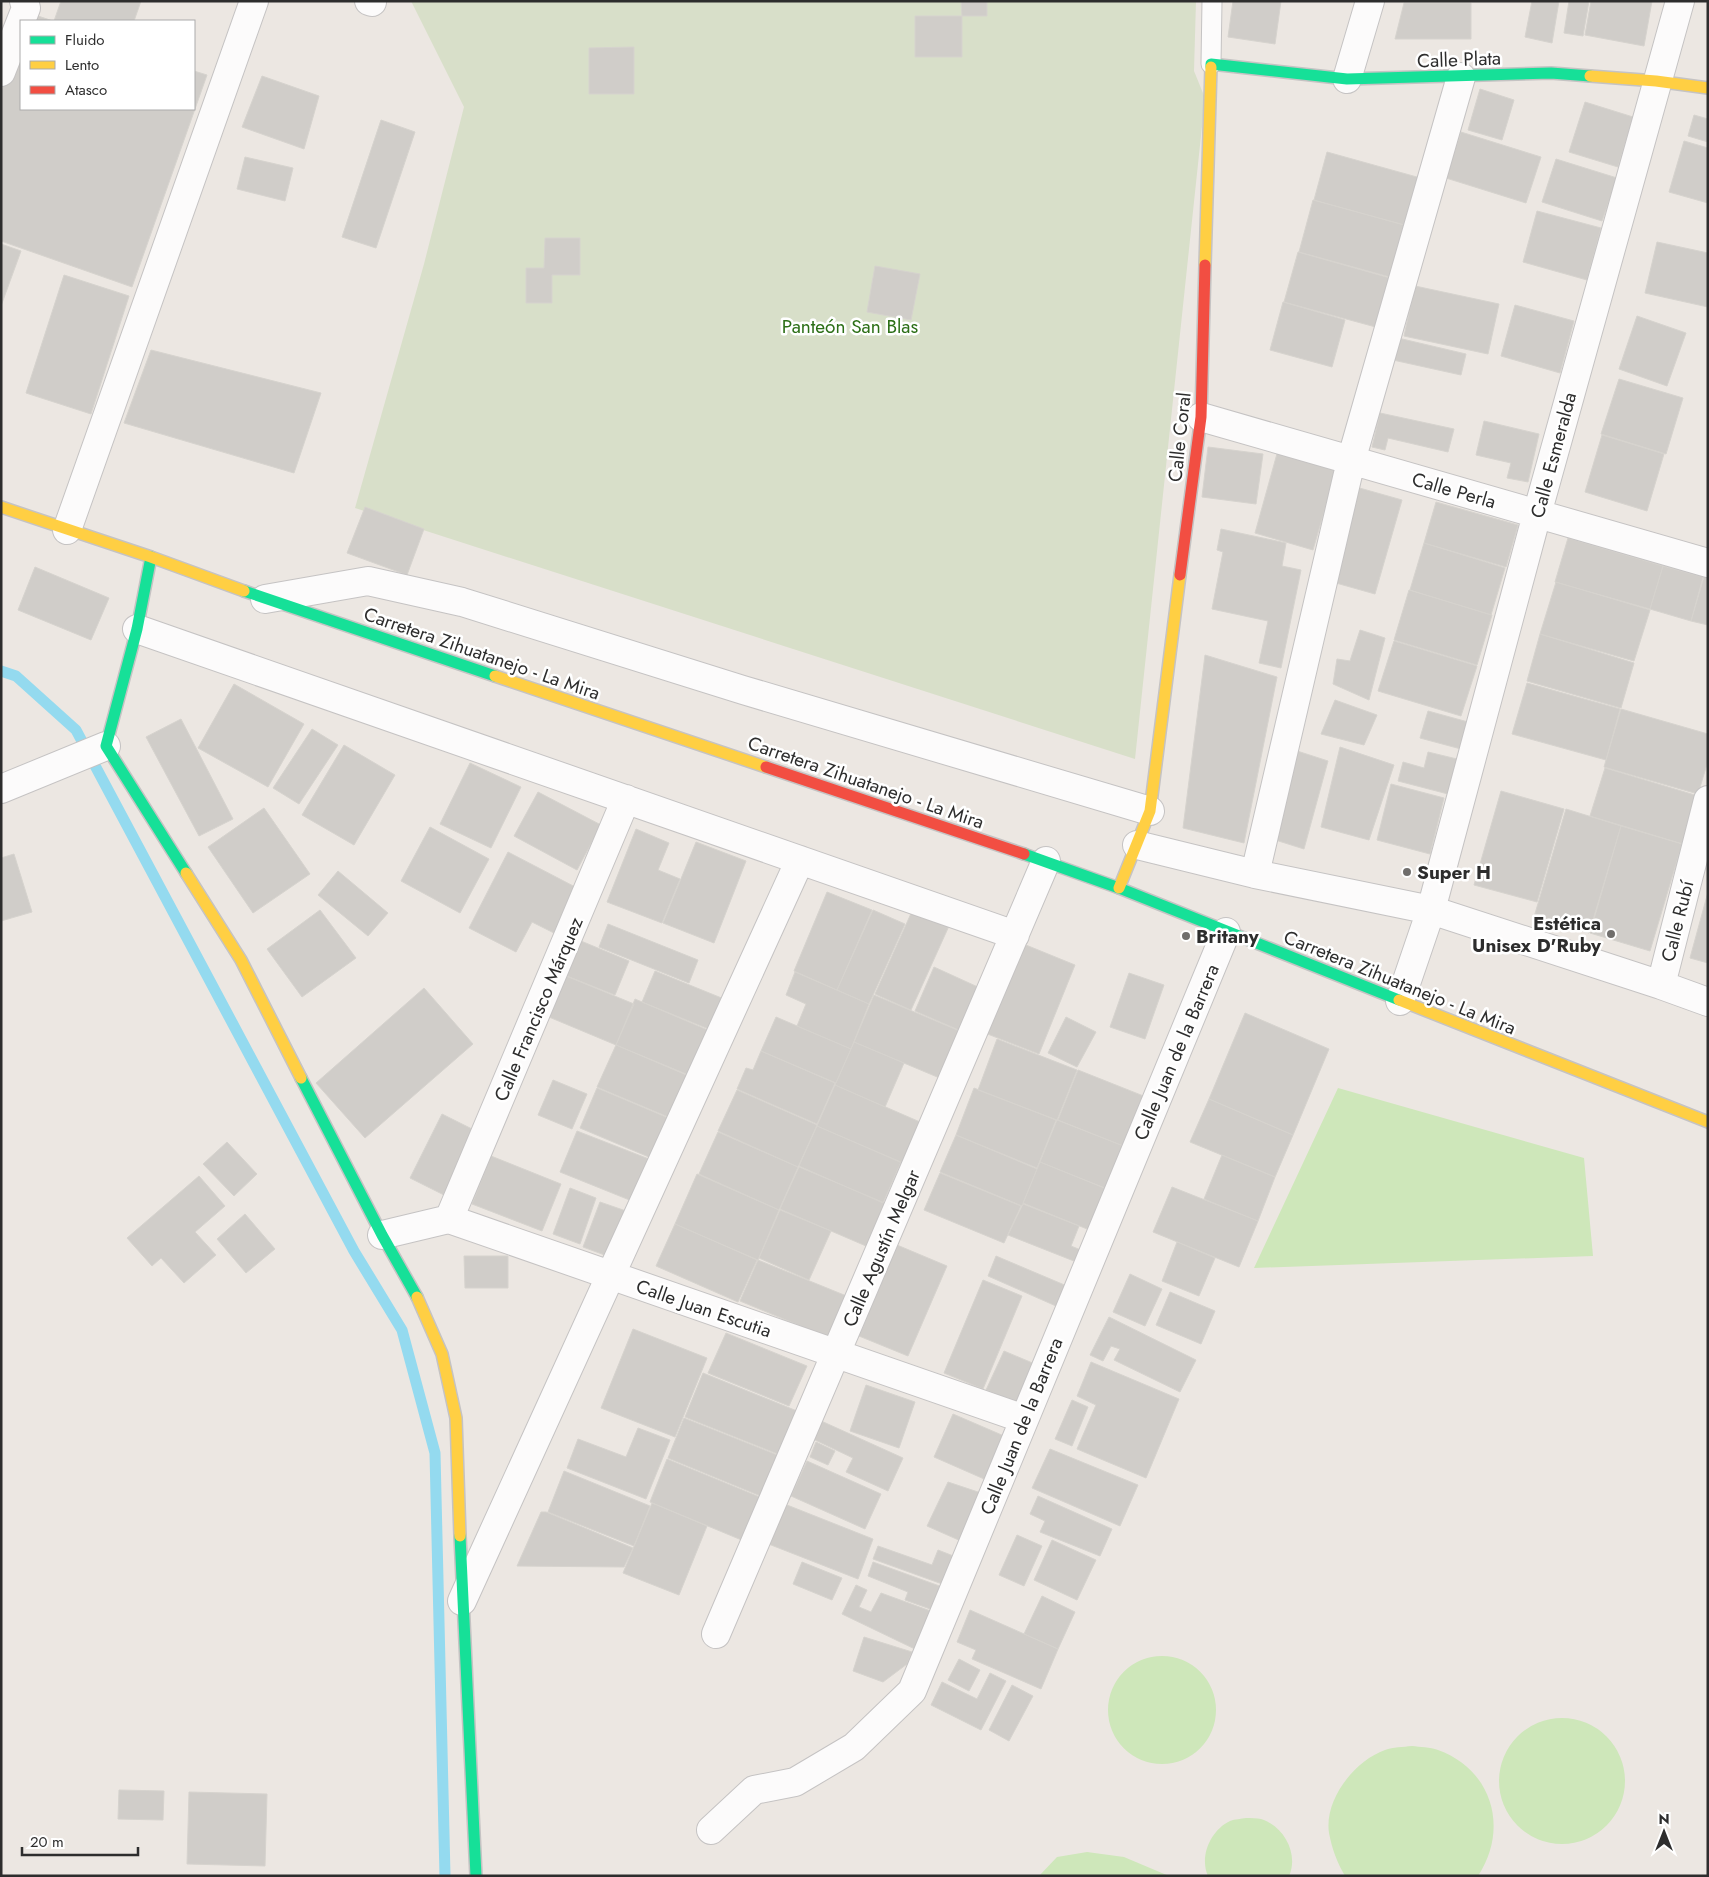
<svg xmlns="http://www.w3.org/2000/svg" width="1709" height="1877" font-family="Jost,sans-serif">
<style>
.green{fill:#cee7ba}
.cemetery{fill:#d8dfc9}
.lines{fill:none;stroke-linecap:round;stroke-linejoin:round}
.stream{stroke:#94daef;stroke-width:11}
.building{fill:#d0cdc9;stroke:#d6d3ce}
.lane-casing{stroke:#c5c3c3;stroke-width:21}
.street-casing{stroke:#c5c3c3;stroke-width:30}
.fast-casing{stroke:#c5c3c3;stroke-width:14}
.slow-casing{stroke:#c5c3c3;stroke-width:14}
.jam-casing{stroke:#c5c3c3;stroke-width:14}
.lane{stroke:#fcfbfb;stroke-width:19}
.street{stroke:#fcfbfb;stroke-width:28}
.fast{stroke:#16e098;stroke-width:11}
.slow{stroke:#ffcf43;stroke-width:11}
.jam{stroke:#f24e42;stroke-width:11}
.poi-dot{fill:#706e6c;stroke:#fff;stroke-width:2}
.labels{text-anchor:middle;stroke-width:5;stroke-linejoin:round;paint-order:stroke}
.street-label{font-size:19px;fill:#2d2d2d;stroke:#fff}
.park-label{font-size:19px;fill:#2c6f17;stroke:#fff}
.poi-label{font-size:19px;font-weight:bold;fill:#2d2d2d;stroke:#fff;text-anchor:start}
</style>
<rect width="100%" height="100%" fill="#ece7e2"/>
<path class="green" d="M1338,1088L1584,1158L1593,1256L1254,1268Z
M1108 1710a54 54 0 1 1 108 0a54 54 0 1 1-108 0Z
M1499 1781a63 63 0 1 1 126 0a63 63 0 1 1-126 0Z
M1412,1746C1420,1747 1430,1747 1438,1750C1493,1770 1509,1829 1478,1876H1345C1337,1862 1332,1849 1329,1833C1324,1800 1354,1761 1385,1750C1393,1747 1403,1747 1412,1746Z
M1246,1818C1251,1818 1257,1818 1261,1819C1284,1826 1299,1854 1289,1876H1208C1199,1856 1211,1830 1230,1821C1235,1819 1241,1819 1246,1818Z
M1087,1852L1124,1857L1169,1876H1039L1057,1857Z"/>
<path class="cemetery" d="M411,1H1196L1194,71L1205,98L1135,759L355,508L424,264L464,107Z"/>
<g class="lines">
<path class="stream" d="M1,671L16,676L76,730L354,1251L402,1330L435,1453L445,1876"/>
</g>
<path class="building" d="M61,1H141L134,21H54Z
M961,1H987V16H962Z
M1233,1H1281L1275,44L1228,37Z
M1532,1H1559L1552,43L1525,37Z
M1569,1H1589L1583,36L1564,33Z
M1591,1H1652L1644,46L1585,35Z
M1404,3H1471V39H1395Z
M29,13L53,21H26Z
M915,16H962V57H915Z
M21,35V109H194V71L207,75L132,287L1,241V91Z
M634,47V94H589V48Z
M262,76L319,96L304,149L242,127Z
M1480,89L1514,100L1502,140L1468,130Z
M1585,102L1633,117L1618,167L1569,152Z
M1694,115L1708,119V142L1688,136Z
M381,120L415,132L376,248L342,237Z
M1461,132L1541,157L1526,203L1446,178Z
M1684,141L1708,148V203L1669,192Z
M1327,152L1424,179L1411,227L1314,200Z
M245,157L293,168L285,201L237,189Z
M1556,159L1617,178L1602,221L1542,202Z
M1313,200L1412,227L1397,279L1299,252Z
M1537,211L1601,228L1587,280L1523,262Z
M545,238H580V275H552V303H526V268H544Z
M1657,242L1708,253V307L1645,293Z
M1,244L21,251L1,306Z
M1298,252L1397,280L1383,329L1284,302Z
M875,266L920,274L911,320L867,312Z
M64,275L129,296L91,414L26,393Z
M1415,286L1499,304L1488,354L1404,336Z
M1283,302L1345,320L1332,367L1270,350Z
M1515,305L1574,321L1560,373L1501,356Z
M1637,316L1686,333L1667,386L1619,369Z
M1398,338L1466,354L1461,375L1393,360Z
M151,350L321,393L294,473L124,423Z
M1619,379L1683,398L1666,454L1601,434Z
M1380,413L1454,429L1448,452L1388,438L1385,450L1372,447Z
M1484,421L1539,434L1528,482L1507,478L1511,463L1476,455Z
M1602,435L1664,454L1647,511L1585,492Z
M1208,447L1263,454L1256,504L1202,497Z
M1278,450L1337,467L1313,550L1255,533Z
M1356,487L1402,500L1375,594L1329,581Z
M1436,502L1518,525L1506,567L1424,543Z
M365,507L424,529L407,575L347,553Z
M1221,529L1286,543L1282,566L1301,570L1281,668L1259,663L1268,621L1212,609L1223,552L1217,550Z
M1568,538L1663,566L1650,609L1555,582Z
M1424,543L1505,568L1491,615L1410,590Z
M1663,566L1703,577L1691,621L1650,609Z
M35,567L109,598L91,640L18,610Z
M1704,577L1708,578V625L1691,621Z
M1556,582L1650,610L1634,661L1540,634Z
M1409,590L1492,615L1477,665L1394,640Z
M1360,630L1385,638L1369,700L1333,684L1337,659L1350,661Z
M1540,634L1634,663L1621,708L1527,681Z
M1394,641L1477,666L1461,716L1378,691Z
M1205,655L1277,677L1244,843L1183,828Z
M1527,683L1620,709L1606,760L1512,734Z
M234,684L304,724L268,787L198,748Z
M1335,700L1377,715L1364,745L1321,734Z
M1621,709L1708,734V761L1698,794L1604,767Z
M1428,711L1468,722L1461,749L1420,738Z
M181,719L233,819L199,836L146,737Z
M312,729L338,745L299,804L273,788Z
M344,745L395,775L354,845L302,815Z
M1340,747L1394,765L1369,840L1321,827Z
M1291,749L1328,761L1304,849L1269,838Z
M1428,752L1457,759L1448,794L1398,781L1403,762L1424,768Z
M470,763L521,787L491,848L440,824Z
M1605,768L1698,796L1683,844L1590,816Z
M1391,784L1444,798L1430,854L1377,840Z
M1501,791L1564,809L1537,902L1474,885Z
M538,792L601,825L577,870L514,836Z
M264,808L310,874L253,913L208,847Z
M1566,809L1621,826L1589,933L1534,917Z
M1621,826L1682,844L1650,951L1590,933Z
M430,827L489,859L460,913L401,881Z
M636,829L669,843L658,870L680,879L662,923L607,902Z
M696,842L746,861L714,943L663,923Z
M508,852L581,890L558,935L532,922L516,952L469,928Z
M14,854L32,912L1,921V858Z
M338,871L388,913L368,936L318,895Z
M827,892L872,910L837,990L794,971Z
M1708,892V963L1690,958Z
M913,909L949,926L911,1010L875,994Z
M320,910L356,958L302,997L267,949Z
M873,910L905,924L869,1004L837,990Z
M608,924L698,960L689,983L599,947Z
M581,941L629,961L615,995L567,976Z
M1021,943L1075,965L1039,1054L985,1033Z
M934,967L980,988L961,1031L915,1011Z
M655,971L724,999L711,1030L642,1002Z
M795,972L869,1004L851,1049L797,1026L806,1004L786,995Z
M1129,973L1164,985L1145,1039L1110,1027Z
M566,976L634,1004L616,1045L549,1017Z
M424,988L473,1044L365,1138L316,1083Z
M874,995L962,1032L942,1079L854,1042Z
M635,999L710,1031L691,1076L616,1045Z
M1245,1013L1329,1049L1293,1135L1209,1099Z
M776,1017L851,1049L836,1083L761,1051Z
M1066,1017L1096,1032L1077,1067L1048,1053Z
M997,1039L1077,1070L1057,1120L978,1090Z
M854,1042L904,1063L885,1107L835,1085Z
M616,1045L691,1077L673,1119L597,1087Z
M761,1051L835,1083L817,1124L737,1089L746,1068L753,1070Z
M1078,1070L1151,1099L1131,1149L1058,1120Z
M553,1080L587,1094L572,1129L538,1115Z
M835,1085L920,1122L902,1163L817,1126Z
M597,1088L673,1120L656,1160L580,1128Z
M974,1088L1056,1120L1037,1168L956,1135Z
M737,1090L817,1125L798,1167L718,1131Z
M1209,1099L1293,1135L1275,1177L1190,1142Z
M442,1114L480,1133L448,1197L410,1178Z
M1057,1120L1131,1149L1115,1192L1040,1162Z
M817,1126L901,1162L883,1203L799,1166Z
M577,1131L654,1161L637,1203L560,1172Z
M718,1132L798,1167L779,1210L699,1174Z
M956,1135L1037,1169L1022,1206L940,1172Z
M227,1142L257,1174L234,1196L203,1164Z
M1222,1155L1275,1177L1258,1221L1204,1199Z
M491,1156L561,1184L542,1231L472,1204Z
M1040,1162L1114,1192L1097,1233L1023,1203Z
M799,1167L892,1206L873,1249L780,1209Z
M940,1173L1021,1206L1004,1243L924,1210Z
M697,1174L779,1210L758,1260L675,1224Z
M199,1176L225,1206L195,1232L216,1255L184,1283L161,1258L152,1266L127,1238Z
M1172,1187L1258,1221L1239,1267L1153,1232Z
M570,1188L596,1198L580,1244L553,1234Z
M600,1202L626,1211L610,1257L583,1247Z
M1023,1204L1079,1226L1071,1246L1088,1253L1084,1265L1008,1235Z
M780,1210L831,1231L809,1280L759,1258Z
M245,1214L275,1249L246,1273L217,1239Z
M675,1224L757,1260L738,1302L656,1266Z
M1177,1242L1215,1258L1199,1296L1162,1281Z
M897,1245L947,1266L908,1356L859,1336Z
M464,1256H508V1288H465Z
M996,1256L1074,1289L1065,1310L988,1276Z
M758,1260L849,1297L832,1339L740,1301Z
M1130,1274L1162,1289L1145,1326L1113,1312Z
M983,1280L1022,1296L983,1389L944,1373Z
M1170,1292L1215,1311L1201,1344L1156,1325Z
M1109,1317L1196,1360L1180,1392L1114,1360L1120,1349L1111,1346L1103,1361L1090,1355Z
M633,1329L707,1358L675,1437L601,1408Z
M726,1333L807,1366L789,1406L708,1373Z
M1004,1351L1042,1367L1026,1406L986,1390Z
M1091,1362L1179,1399L1146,1478L1077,1449L1096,1405L1077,1396Z
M703,1373L797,1411L780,1455L685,1417Z
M866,1385L915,1402L899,1448L850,1431Z
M1072,1400L1088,1407L1072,1446L1055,1439Z
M953,1414L1011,1439L991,1482L934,1457Z
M684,1418L780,1456L763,1497L668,1458Z
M819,1420L903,1458L888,1491L846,1472L853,1458L811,1438Z
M638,1428L670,1440L646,1499L567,1468L578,1439L626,1457Z
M816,1442L835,1451L828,1465L810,1457Z
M1050,1449L1138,1485L1120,1526L1032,1488Z
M667,1459L762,1498L744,1541L650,1502Z
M807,1461L881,1494L865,1529L791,1496Z
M564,1471L650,1506L634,1546L548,1512Z
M948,1482L984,1494L961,1541L927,1526Z
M1038,1496L1112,1529L1100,1556L1040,1532L1045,1521L1030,1514Z
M652,1503L707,1526L679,1595L623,1573Z
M782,1503L873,1539L858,1579L766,1543Z
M541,1512H546L633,1548L624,1567L517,1566Z
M1017,1535L1042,1546L1024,1586L999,1575Z
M1052,1540L1096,1560L1077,1600L1034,1580Z
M878,1546L932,1565L938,1550L956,1557L945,1585L873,1559Z
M802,1562L842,1578L832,1600L793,1584Z
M873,1562L945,1588L936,1611L905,1600L908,1592L868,1576Z
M856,1585L867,1590L859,1607L871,1612L881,1593L936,1613L919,1651L842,1614Z
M1042,1596L1075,1612L1058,1649L1024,1634Z
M970,1610L1058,1649L1041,1689L972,1659L976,1650L957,1642Z
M864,1637L912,1652L907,1664L883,1682L853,1671Z
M959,1659L980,1670L969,1691L948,1680Z
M990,1673L1006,1681L981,1730L931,1705L942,1682L977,1699Z
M1012,1685L1033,1696L1009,1741L989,1730Z
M119,1790L164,1791L163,1820L118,1819Z
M189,1792L267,1794L265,1866L187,1864Z"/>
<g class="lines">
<g class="lane-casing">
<path id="lane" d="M1211,64L1212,1"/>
</g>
<g class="street-casing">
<path id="street" d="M369,1L372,2
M1,72L26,8L24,1
M1347,79L1370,1
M1201,417L1708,563
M67,530L254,1
M265,599L368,581L462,602L743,690L1150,811
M137,629L1015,935
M1,789L106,746
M1137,845L1255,874L1431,910L1661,985L1708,1002
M1255,874L1351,461L1461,77
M1661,985L1708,800
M1400,1001L1431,910L1537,514L1680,1
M449,1219L626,799
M382,1235L449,1219L1024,1419
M462,1601L800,860
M716,1634L1046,861
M711,1830L754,1790L795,1782L854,1747L912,1691L1226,932"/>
</g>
<g class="fast-casing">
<path id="fast" d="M1211,67V64L1347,79L1551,73L1590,76
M151,557L137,629L106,746L186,873
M244,591L495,676
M1024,854L1119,888L1399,1000
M301,1078L382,1235L417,1297
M460,1536L476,1876"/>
</g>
<g class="slow-casing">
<path id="slow" d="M1590,76L1656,81L1708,88
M1205,265L1211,67
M1,507L151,557L244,591
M495,676L766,767
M186,873L241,960L301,1078
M1119,888L1150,811L1180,575
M1399,1000L1708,1122
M417,1297L442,1354L456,1418L460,1536"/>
</g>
<g class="jam-casing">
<path id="jam" d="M1180,575L1201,417L1205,265
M766,767L1024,854"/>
</g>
<use href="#lane" class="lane"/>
<use href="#street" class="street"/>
<use href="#fast" class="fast"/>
<use href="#slow" class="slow"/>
<use href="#jam" class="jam"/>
</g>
<g class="poi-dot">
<circle cx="1407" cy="872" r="5"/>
<circle cx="1611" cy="934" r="5"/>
<circle cx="1186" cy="936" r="5"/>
</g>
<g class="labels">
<g class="street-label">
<text transform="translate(1459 59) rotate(-2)" y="7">Calle Plata</text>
<text transform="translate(1179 437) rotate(-84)" y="7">Calle Coral</text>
<text transform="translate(1553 455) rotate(-75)" y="7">Calle Esmeralda</text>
<text transform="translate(1454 490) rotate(16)" y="7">Calle Perla</text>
<text transform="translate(482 653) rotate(19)" y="7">Carretera Zihuatanejo - La Mira</text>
<text transform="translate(866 782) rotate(19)" y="7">Carretera Zihuatanejo - La Mira</text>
<text transform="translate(1677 921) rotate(-76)" y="7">Calle Rubí</text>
<text transform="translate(1400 982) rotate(22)" y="7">Carretera Zihuatanejo - La Mira</text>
<text transform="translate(538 1009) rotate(-67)" y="7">Calle Francisco Márquez</text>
<text transform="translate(1176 1052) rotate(-67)" y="7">Calle Juan de la Barrera</text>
<text transform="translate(881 1248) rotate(-67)" y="7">Calle Agustín Melgar</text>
<text transform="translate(704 1308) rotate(19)" y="7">Calle Juan Escutia</text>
<text transform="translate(1021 1426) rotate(-68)" y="7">Calle Juan de la Barrera</text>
</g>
<g class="park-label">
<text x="850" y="333">Panteón San Blas</text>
</g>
<g class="poi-label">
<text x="1417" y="879">Super H</text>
<text x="1601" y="930" text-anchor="end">Estética<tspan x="1601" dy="22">Unisex D'Ruby</tspan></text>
<text x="1196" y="943">Britany</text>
</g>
</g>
<rect width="1709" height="1877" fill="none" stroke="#2d2d2d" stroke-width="5"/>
<rect x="20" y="20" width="175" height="90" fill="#ffffff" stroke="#ababab"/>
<rect x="30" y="36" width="25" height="8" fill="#16e098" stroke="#ababab"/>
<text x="65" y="45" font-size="15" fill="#2d2d2d">Fluido</text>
<rect x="30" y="61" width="25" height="8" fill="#ffcf43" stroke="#ababab"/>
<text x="65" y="70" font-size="15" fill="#2d2d2d">Lento</text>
<rect x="30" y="86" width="25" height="8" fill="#f24e42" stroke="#ababab"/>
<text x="65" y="95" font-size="15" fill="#2d2d2d">Atasco</text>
<g transform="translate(1664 1832)" stroke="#ffffff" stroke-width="4" paint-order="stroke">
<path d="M0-4L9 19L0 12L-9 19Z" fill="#2d2d2d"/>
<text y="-8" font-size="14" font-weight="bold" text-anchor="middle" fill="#2d2d2d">N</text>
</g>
<path d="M22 1847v8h116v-8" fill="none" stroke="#2d2d2d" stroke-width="2.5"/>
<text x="30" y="1847" font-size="15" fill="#2d2d2d" stroke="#ffffff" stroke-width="4" paint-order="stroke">20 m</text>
</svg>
